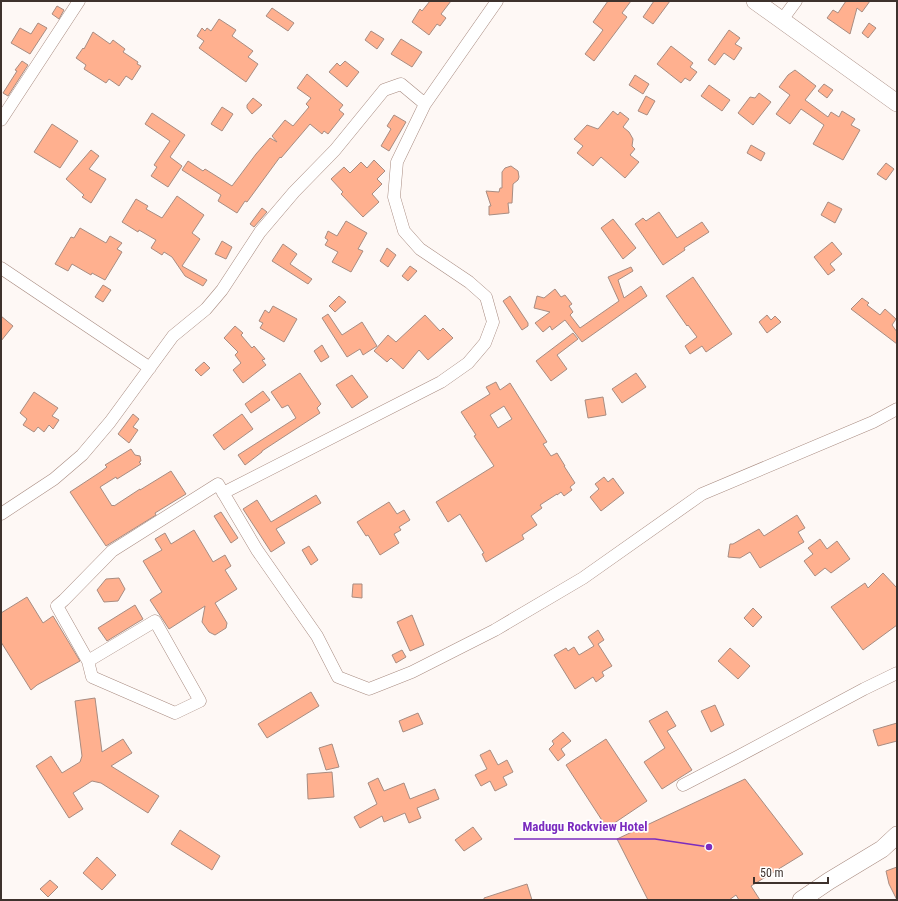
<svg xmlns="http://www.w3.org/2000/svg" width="898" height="901" font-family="'Roboto Condensed',sans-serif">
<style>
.building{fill:#ffb08f;stroke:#a88c81;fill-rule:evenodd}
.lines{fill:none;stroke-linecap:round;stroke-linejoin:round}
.street-casing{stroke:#a88b80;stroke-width:13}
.secondary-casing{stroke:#a88b80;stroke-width:18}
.street{stroke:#fff;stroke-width:12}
.secondary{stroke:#fff;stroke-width:17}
.leader{fill:none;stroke:#7b2cbf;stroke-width:1.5}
.callout-dot{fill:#7b2cbf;stroke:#fff;stroke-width:1.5}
.callout-label{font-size:13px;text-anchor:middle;font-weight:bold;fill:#7b2cbf;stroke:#fff;stroke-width:3.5;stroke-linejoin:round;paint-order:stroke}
</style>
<rect width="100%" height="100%" fill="#fef8f5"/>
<path class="building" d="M430,1H451L441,14L446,18L440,26L437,24L429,35L412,22L420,9L422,11Z
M608,1H631L622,13L627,17L594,61L585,54L603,30L593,22Z
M654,1H670L653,24L643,17Z
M846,1H870L862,12L857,8L850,34L827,18L833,10L838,13Z
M57,6L64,10L59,19L52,14Z
M272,8L294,23L288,31L266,16Z
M219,19L236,30L232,36L253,51L248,57L258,64L246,82L199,48L204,41L197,36L202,28L205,31L207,28L211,31Z
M38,23L47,28L30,54L11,43L20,28L31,34Z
M869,23L876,28L868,38L862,33Z
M729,30L740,38L735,44L742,48L734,60L724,53L715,65L708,60Z
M371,31L384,39L377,49L365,40Z
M93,32L110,44L113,40L125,49L123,52L138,62L137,64L141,66L132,80L126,76L119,86L109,79L106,83L84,69L86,65L76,58L83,48L84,49Z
M401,39L422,52L412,67L391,54Z
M671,46L693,63L690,67L697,72L690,81L685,78L681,83L657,64Z
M22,61L28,65L8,96L3,93L17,71L15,70Z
M345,61L359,72L347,87L329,72L337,63L340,66Z
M795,70L816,86L805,100L828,117L831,112L839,117L842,111L855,119L851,125L860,130L843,160L813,144L824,125L801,109L790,124L776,114L790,95L779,87L788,75Z
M307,74L343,105L339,110L344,114L328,134L324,131L322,134L310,124L281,158L280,157L247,202L245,201L237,213L218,201L221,195L182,170L188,161L203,171L205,169L232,186L256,154L270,138L277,142L272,136L285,120L293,126L309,107L306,104L311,98L297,88Z
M635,75L649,84L643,94L629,85Z
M824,84L833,90L827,98L818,91Z
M709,85L730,100L722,111L701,96Z
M759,93L771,102L753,125L738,113L750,97L755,98Z
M646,96L655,101L647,115L638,111Z
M253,98L262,105L252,114L247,108V105Z
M222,107L233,114L222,131L211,124Z
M613,111L618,115L620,112L629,119L623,127L629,132L633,139L632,146L635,149L630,155L639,162L625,178L601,157L593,166L577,153L583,146L574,139L587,125L598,129Z
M152,113L185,135L170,157L182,166L168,187L151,176L157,167L154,165L170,141L145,124Z
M394,115L406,122L389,151L381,146L391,129L387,126Z
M52,124L78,141L60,168L34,152Z
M751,145L765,153L761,161L747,153Z
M91,150L99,156L89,169L106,179L91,203L82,197L84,195L66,179Z
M374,160L385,171L377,179L382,184L372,194L379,202L363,217L341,194L343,192L331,179L344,167L350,173L361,162L367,168Z
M886,163L894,169L886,180L877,174Z
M511,166L518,171L519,177L518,180L513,184L512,203H508L509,213L489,215V206H491L486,191L499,192L500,188H502V172L505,168Z
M177,196L204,215L192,233L200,239L182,266L207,280L203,286L185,276L172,257L164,252L162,255L151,248L156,240L139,230L138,232L122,222L136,199L148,206L146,209L162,218Z
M828,202L842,209L835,223L821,215Z
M262,208L267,212L254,227L250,224Z
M659,212L677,238L702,222L709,232L684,248L685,250L663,265L635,224L643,218L646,221Z
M613,219L636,248L623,259L601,228Z
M346,221L367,233L358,249L363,251L351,272L332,262L338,252L325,245L328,240L325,238L328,231L337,236Z
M80,228L106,243L110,236L122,243L117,249L122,252L105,280L92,273L91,275L72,264L68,271L55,264L71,237L74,238Z
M222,241L232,247L226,259L215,254Z
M832,242L842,254L830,264L835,270L828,275L814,257Z
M283,244L297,254L290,264L312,279L308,284L272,261Z
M387,248L396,255L388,267L380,261Z
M410,266L417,271L408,281L402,276Z
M631,267L633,271L618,280L624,298L641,286L647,296L582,342L565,320L552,330L550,326L543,332L535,323L550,312L534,308L537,296L544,298L555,289L561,297L565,295L572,304L569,306L573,312L570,315L580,328L619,301L608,277Z
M693,277L732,334L706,352L702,346L690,354L685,346L697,337L688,325L687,326L666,296Z
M103,285L111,290L103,302L95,297Z
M339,296L346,302L335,312L329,306Z
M510,296L528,323V326L522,330L503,301Z
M862,298L869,303L867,305L880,315L885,309L896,319L892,325L897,332V344L851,309Z
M273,306L297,319L284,342L260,328L263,323L259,321L265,310L269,313Z
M328,314L342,335L362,322L377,346L363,355L360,349L347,357L322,318Z
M425,315L440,331L443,328L453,338L428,360L419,350L403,369L391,358L387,362L374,351L388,335L396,342Z
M767,315L771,320L775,316L781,322L767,333L759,322Z
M1,316L13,326L1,341Z
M235,326L243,333L241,335L252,348L254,346L265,359L262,360L266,365L243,383L233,370L241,363L235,355L238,352L224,338Z
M573,333L578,339L557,355L567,369L551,381L536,361Z
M322,345L329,357L321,362L314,351Z
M204,362L210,368L201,376L195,370Z
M300,373L321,404L317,408L320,413L262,451V452L245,465L238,455L296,418L288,405L282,408L271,392Z
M636,373L646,387L622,403L612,389Z
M352,375L368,397L352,408L336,385Z
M496,382L500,390L510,383L547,442L543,444L551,456L557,453L565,466H564L575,483L570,487L572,490L564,496L561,492L557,495V494L540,505L542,508L531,516L537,525L522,535L524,539L486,562L482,554L484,553L460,514L448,522L436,502L494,466L474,436L476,435L461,412L490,394L486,387ZM504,406L512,419L498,428L490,415Z
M263,391L270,400L251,413L245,404Z
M34,392L58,408L52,416L59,420L53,429L49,425L44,432L38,427L34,432L23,425L27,419L20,413Z
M603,397L606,415L588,418L585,400Z
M133,414L139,419L133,427L138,430L129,443L118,434Z
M242,414L253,429L224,450L213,435Z
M131,449L135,455L140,456L141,461L139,462L141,464L117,479L116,477L100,487L112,506L113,505L114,506L140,489V490L171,471L186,494L155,513L156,515L106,546L70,492L102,471L107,467L105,465Z
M604,477L608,482L613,478L624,493L601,511L590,497L599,489L595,484Z
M316,495L321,503L276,529L285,543L271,552L243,509L257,500L271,522Z
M389,502L397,514L404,510L410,520L399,527L401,530L394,534L399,543L380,555L368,535L366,536L357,522Z
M221,512L238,538L231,543L214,516Z
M797,515L805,528L798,532L804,542L760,568L750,552L740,558L728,557L730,544H733L759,529L764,536Z
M194,530L213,562L225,555L231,566L225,570L237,589L215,603L227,623L226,628L215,635L209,632L202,622L205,606L169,629L150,600L162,592L143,561L162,550L155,539L165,533L171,544Z
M820,539L827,549L837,541L850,559L831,573L825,568L815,576L804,561L813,554L808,548Z
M309,546L318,560L311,565L302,550Z
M883,573L897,588V625L863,650L831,607L865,583L868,588Z
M119,578L125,589L118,601L104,602L97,590L106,579Z
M353,584H362V598L352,597Z
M27,597L43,623L53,616L80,661L37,685L31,690L1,642V613Z
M135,605L143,619L107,641L98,628Z
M753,608L762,617L753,627L744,618Z
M412,615L424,645L410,651L397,622Z
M598,630L604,640L598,644L612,666L602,672L604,676L596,682L593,677L575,689L554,655L566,648L568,651L574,647L579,655L594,646L588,637Z
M730,648L750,666L738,679L718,661Z
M402,650L406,657L396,663L392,655Z
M311,692L319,706L267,738L258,724Z
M95,698L102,752L123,739L132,753L111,766L159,796L148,813L101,783L92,781L73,793L83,809L69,818L36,766L51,756L62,773L80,762L82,756L75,701Z
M715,705L724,725L711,732L701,711Z
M667,711L676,726L667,731L692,770L662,789L644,762L665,748L649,721Z
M418,713L423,724L403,732L399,721Z
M897,723V741L878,746L873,730Z
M563,732L571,741L561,749L565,755L558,761L549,749L554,744L552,741Z
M606,739L647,801L607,828L566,765Z
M332,744L339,767L326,770L319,748Z
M490,750L498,765L507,760L513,772L503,777L507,785L495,791L490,781L481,786L475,775L487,769L480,755Z
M332,772L334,797L308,799L307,774Z
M378,778L384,791L404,783L410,799L435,789L439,799L417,808L421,818L409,823L405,813L384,822L382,816L360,828L354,817L377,804L368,783Z
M745,779L803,854L751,886L760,900H739L736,895L729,900H648L617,839Z
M473,827L482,839L464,851L455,840Z
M180,830L220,856L212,870L171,844Z
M97,857L116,875L102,890L83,873Z
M897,867V900L889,884L886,871Z
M50,880L58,887L48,897L40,889Z
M527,884L532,900H484V898Z"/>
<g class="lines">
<g class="street-casing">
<path id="street" d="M782,20L796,1
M1,120L79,1
M1,268L150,368
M223,493L441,382L468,363L485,343L493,322L486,297L469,282L420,249L404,231L394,197L397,162L425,104L497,1
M1,514L54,479L82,455L110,422L173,336L206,309L222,290L260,232L294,192L335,150L384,90L401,84L425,104
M88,661L155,621L200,701L175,713L92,677L88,661L57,606L64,600L112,551L218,484L257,550L317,636L338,677L369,689L412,672L495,630L583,578L702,494L873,422L897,409
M683,785L737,757L864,689L897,673"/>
</g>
<g class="secondary-casing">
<path id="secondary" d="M755,1L897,103
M801,900L829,881L882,849L897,835"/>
</g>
<use href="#street" class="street"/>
<use href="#secondary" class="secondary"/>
</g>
<path class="leader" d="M709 847L655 839H514"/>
<circle class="callout-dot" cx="709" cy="847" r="4"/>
<g class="callout-label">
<text x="585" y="831">Madugu Rockview Hotel</text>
</g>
<rect width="898" height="901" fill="none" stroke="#3e322d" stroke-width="4"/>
<path d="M754 877v6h74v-6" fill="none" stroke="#3e322d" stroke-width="2"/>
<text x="760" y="877" font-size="12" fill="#3e322d" stroke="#ffffff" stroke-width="3" paint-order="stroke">50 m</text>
</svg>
